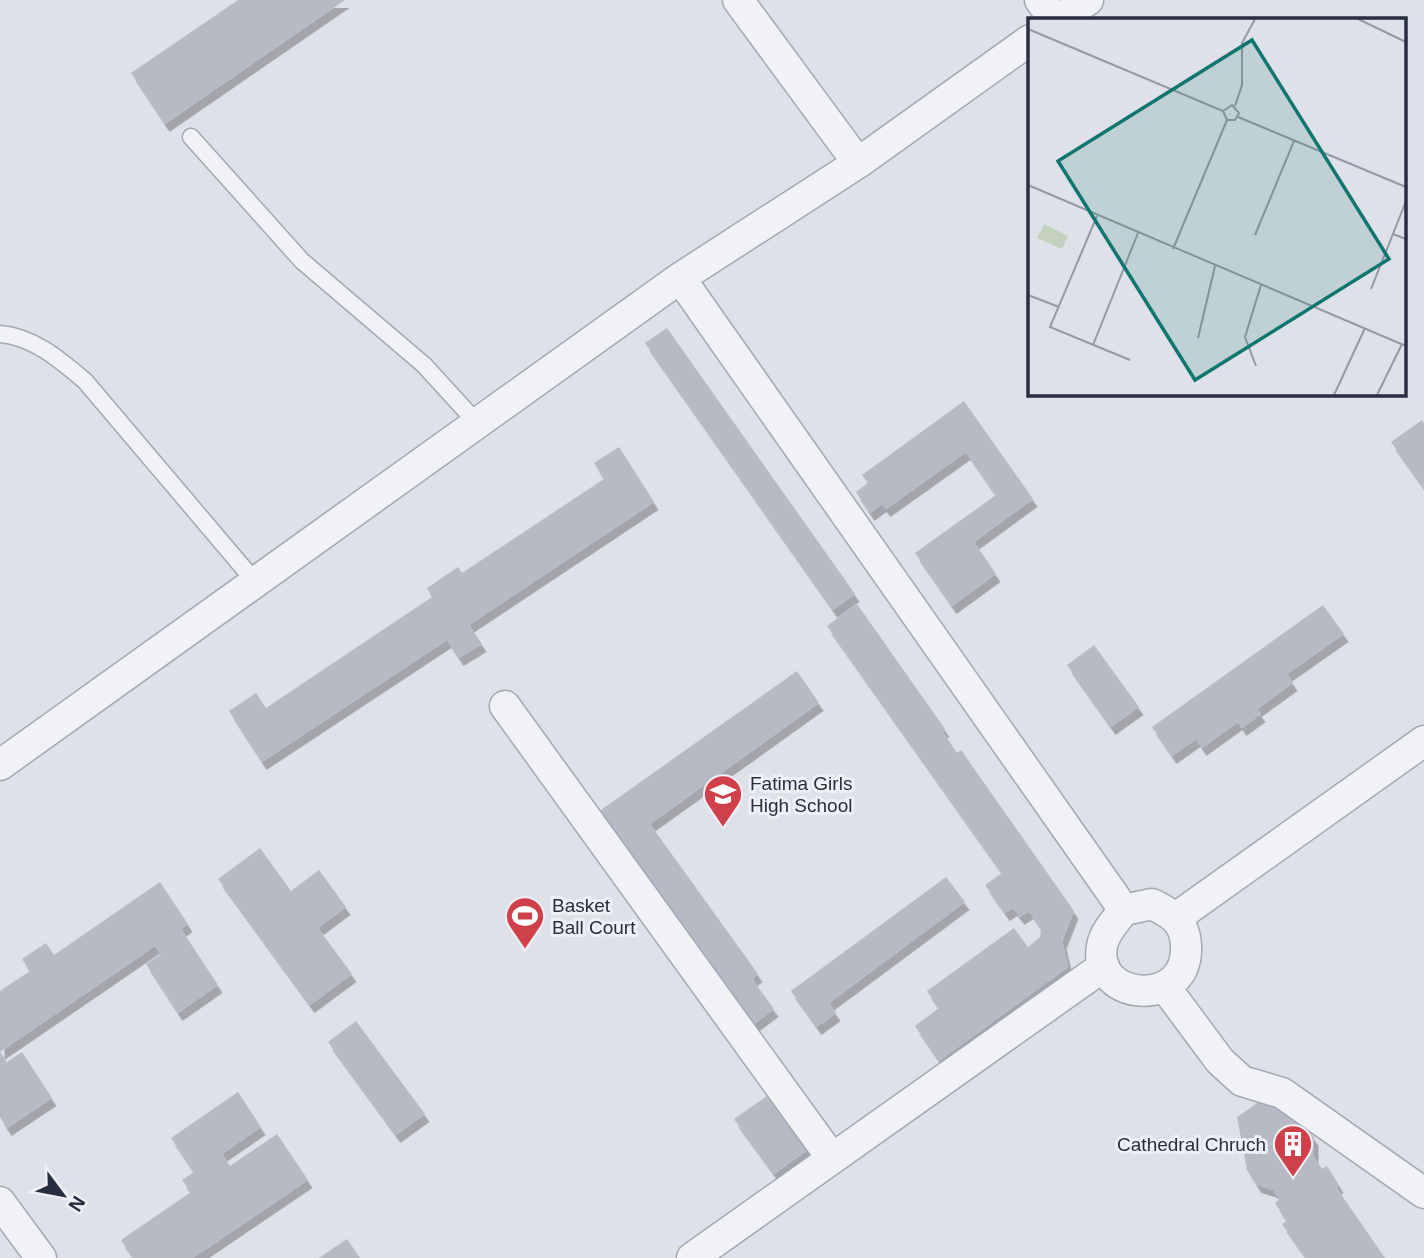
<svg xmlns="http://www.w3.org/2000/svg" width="1424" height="1258" font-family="Helvetica,sans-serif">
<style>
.building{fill:#b5bac5;filter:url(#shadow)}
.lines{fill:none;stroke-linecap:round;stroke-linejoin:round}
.service-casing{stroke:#a3a8b2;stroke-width:19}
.minor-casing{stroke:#a3a8b2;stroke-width:33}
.service{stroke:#f1f2f6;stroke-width:16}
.minor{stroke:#f1f2f6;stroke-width:30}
.labels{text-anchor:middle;stroke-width:6;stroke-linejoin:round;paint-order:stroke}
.poi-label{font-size:19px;fill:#272e3f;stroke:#eef0f6;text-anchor:start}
.inset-road{fill:none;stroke:#9599a4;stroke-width:2}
.view{fill:#0f766e;fill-opacity:0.15;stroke:#0f766e;stroke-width:3.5}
.inset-edge{fill:none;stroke:#272e3f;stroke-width:3.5}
</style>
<defs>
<filter id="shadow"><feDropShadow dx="4.5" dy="8" stdDeviation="0" flood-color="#0004"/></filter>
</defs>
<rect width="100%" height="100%" fill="#dee1e8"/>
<path class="building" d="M238,0H345L165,124L131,73Z
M667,328L855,594L833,610L645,343Z
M964,401L1033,499L974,542L996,574L952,606L915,553L996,495L966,452L886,509L882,504L870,513L856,492L868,483L862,475Z
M1422,420L1424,424V488L1391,442Z
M619,447L654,502L469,625L482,644L459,658L447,640L262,762L229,711L256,693L266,708L432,597L427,588L458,567L462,573L604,479L594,463Z
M857,604L945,729L942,731L957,753L961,750L1074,911L1062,941L1068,967L939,1061L915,1026L939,1008L927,991L1014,928L1028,947L1040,937L1041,929L1029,911L1020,917L1013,908L1005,913L985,885L1002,873L827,626Z
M1323,605L1344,634L1287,674L1293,683L1257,709L1261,714L1242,728L1238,722L1202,748L1196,739L1172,756L1152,727Z
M1094,645L1139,707L1111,727L1067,665Z
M797,671L819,703L650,824L758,974L752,979L774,1009L750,1027L594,815Z
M260,848L291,891L319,870L346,907L318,928L352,974L310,1005L218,879Z
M946,877L965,902L829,1003L836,1013L817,1027L791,991Z
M160,882L188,924L181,929L218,985L178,1013L146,964L161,954L155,946L0,1052L7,1062L22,1052L52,1098L7,1128L0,1117V991L30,971L22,959L46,943L54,955Z
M356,1021L425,1114L396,1135L328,1042Z
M238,1092L261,1127L222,1154L230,1166L277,1134L308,1180L193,1258H133L121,1240L191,1192L182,1180L194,1172L171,1138Z
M770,1094L809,1149L774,1174L734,1119Z
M1263,1099L1300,1118L1314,1138V1157L1322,1169L1327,1166L1339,1185L1336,1187L1385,1258H1306L1282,1224L1287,1221L1275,1203L1280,1199L1273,1190L1257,1185L1247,1170L1237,1117Z
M347,1239L360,1258H319Z"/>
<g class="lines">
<g class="service-casing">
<path id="service" d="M191,137L302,261L424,365L478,424
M0,334C34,337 60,360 85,381L257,584"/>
</g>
<g class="minor-casing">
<path id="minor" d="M738,0L858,163
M1040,0L1054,19
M1059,19L1088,0
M680,278L1124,910
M505,706L831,1157
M0,765L680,278L858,163L1030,40
M1152,904C1172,914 1185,921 1186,946C1189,1010 1092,1001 1102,946C1104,933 1116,920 1124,910Z
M1177,917L1424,741
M1165,987L1220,1061L1242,1081L1282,1093L1424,1193
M0,1202L41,1258
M692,1258L1104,966"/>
</g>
<use href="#service" class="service"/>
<use href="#minor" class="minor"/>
</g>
<defs>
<g id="school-pin" transform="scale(2.0125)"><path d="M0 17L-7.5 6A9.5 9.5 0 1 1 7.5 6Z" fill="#d0404b" stroke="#eef0f6"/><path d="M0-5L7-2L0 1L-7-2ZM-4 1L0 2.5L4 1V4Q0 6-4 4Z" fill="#fff"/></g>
<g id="stadium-pin" transform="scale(2.0125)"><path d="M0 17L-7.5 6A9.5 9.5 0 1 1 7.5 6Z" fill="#d0404b" stroke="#eef0f6"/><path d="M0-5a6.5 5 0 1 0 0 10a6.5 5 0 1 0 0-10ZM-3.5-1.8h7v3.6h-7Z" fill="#fff"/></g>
<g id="building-pin" transform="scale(2.0125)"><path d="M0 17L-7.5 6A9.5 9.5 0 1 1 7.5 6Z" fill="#d0404b" stroke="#eef0f6"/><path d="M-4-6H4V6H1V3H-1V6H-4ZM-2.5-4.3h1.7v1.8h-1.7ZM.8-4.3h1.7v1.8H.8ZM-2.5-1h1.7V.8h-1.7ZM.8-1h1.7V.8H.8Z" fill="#fff"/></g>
</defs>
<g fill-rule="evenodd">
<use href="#school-pin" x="723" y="794"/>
<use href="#stadium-pin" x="525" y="916"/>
<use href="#building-pin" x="1293" y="1144"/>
</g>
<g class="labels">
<g class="poi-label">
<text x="750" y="790">Fatima Girls<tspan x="750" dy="22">High School</tspan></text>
<text x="552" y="912">Basket<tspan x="552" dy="22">Ball Court</tspan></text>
<text x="1266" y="1151" text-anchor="end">Cathedral Chruch</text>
</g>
</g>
<g transform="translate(1028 18)">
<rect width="378" height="378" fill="#dee1e8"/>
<path d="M16,206L40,218L34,231L9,220Z" fill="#c2d2bf"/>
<path class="inset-road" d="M330,1L378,24M0,11L195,93L199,102H207L211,95L204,87L195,93M207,88L214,67V25L227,1M210,99L378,169M0,167L378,328M378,183L365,216L378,221M69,198L22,309L102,342M227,217L266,123M145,231L199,102M343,271L365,216M0,277L31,289M170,320L187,248M65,327L110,215M228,348L217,319L233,267M306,377L337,310M349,377L374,326"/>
<path class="view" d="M224,22L361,241L167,362L30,143Z"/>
<rect width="378" height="378" class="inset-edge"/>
</g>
<g transform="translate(63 1195) rotate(122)" stroke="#eef0f6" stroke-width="5" paint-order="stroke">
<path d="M0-5L12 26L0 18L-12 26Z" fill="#272e3f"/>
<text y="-10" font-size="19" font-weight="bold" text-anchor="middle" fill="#272e3f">N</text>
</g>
</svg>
